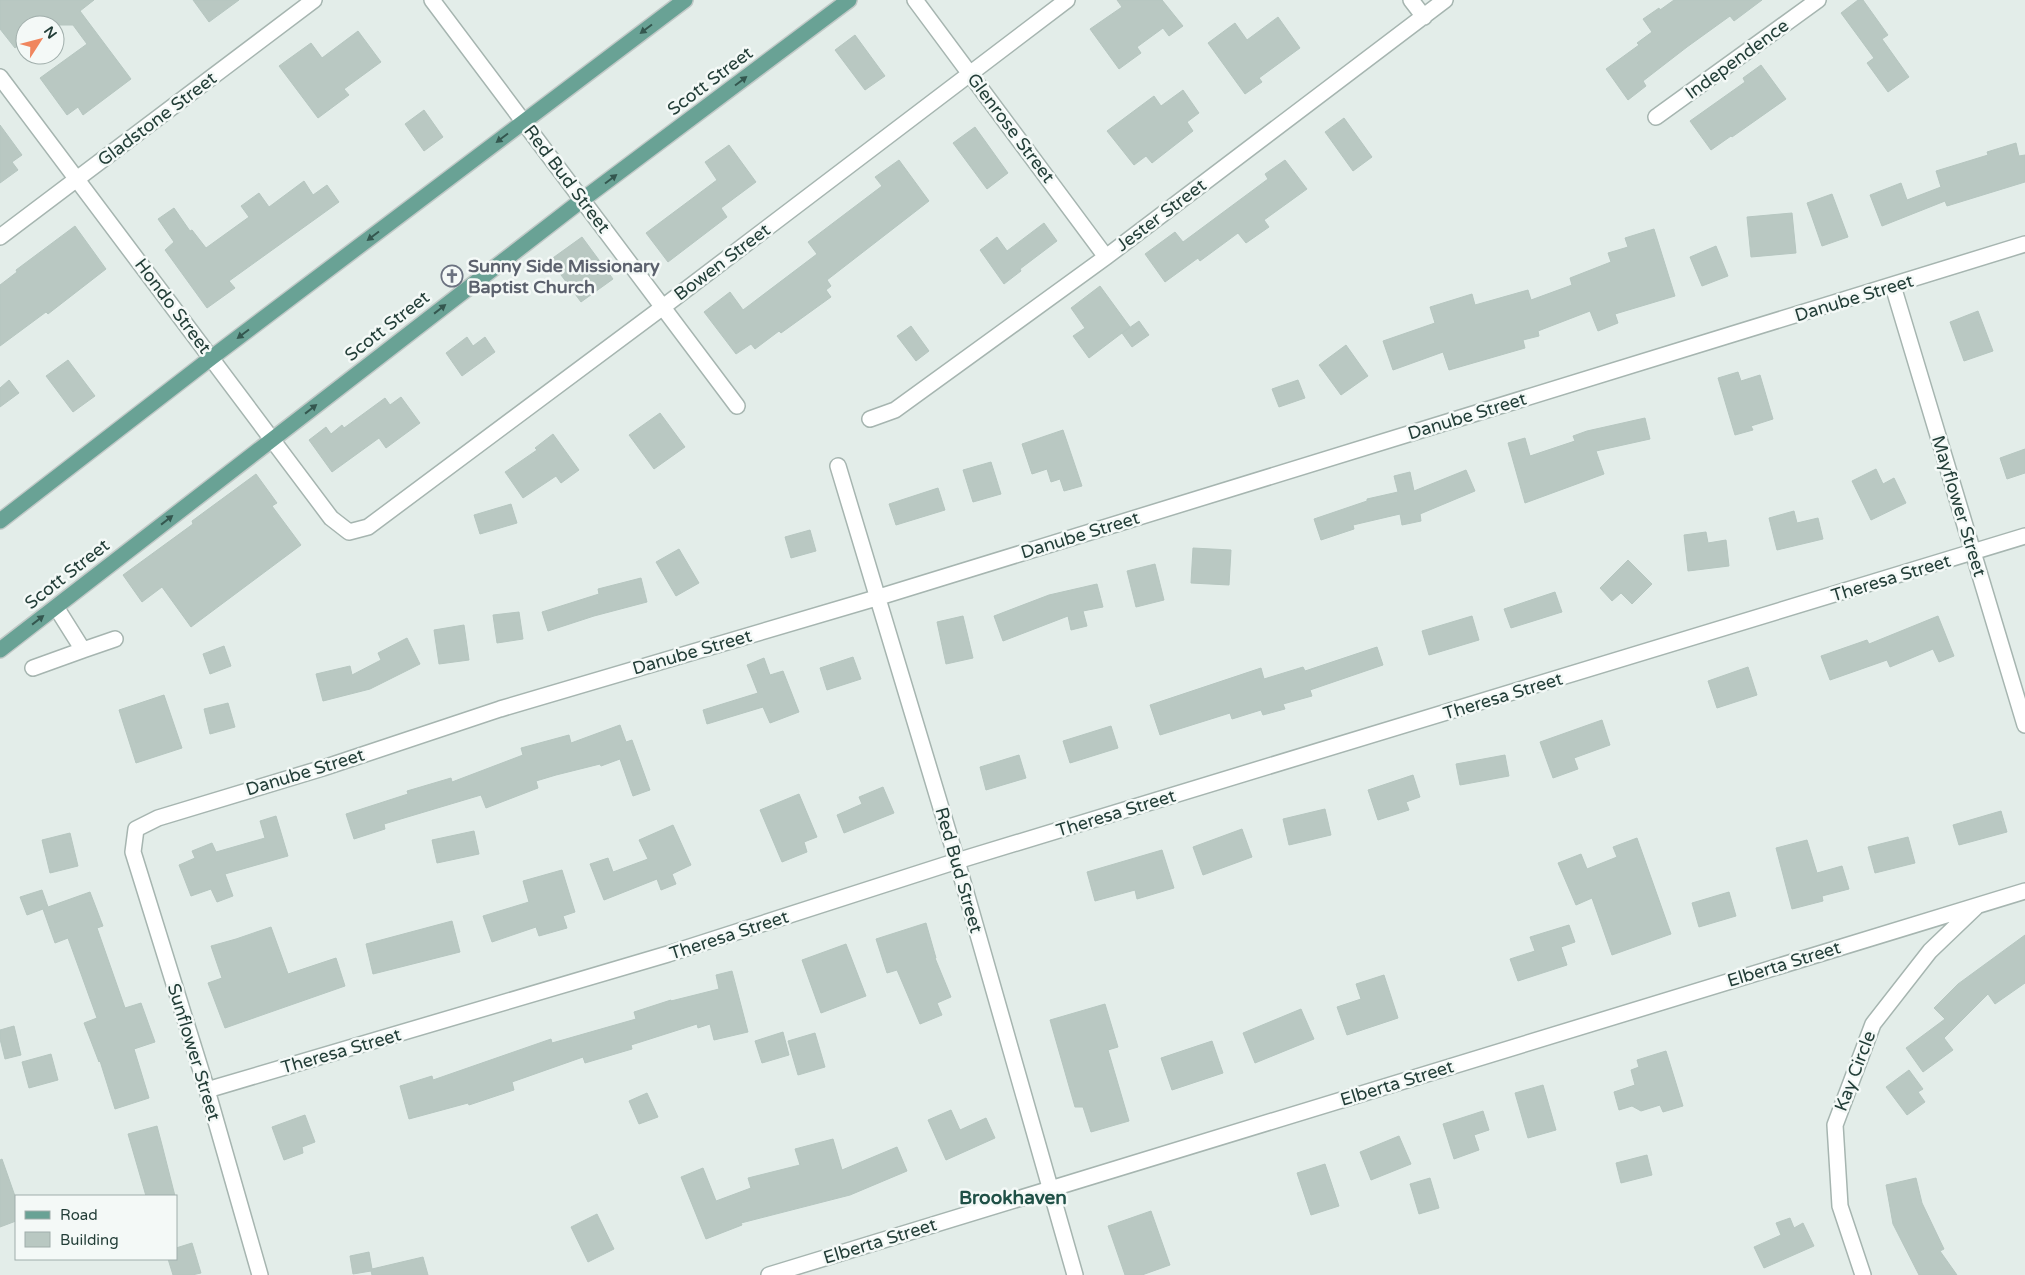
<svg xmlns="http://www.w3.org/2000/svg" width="2025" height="1275" font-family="'Varela Round',sans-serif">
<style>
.building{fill:#b9c8c2;stroke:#b6c6c0}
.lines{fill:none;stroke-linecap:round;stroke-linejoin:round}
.minor-casing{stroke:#a6b5b0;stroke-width:18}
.major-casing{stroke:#c1c9c7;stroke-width:18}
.minor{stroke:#fff;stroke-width:15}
.major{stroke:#69a295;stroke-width:15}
.oneway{fill:#34574f}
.labels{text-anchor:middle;stroke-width:5;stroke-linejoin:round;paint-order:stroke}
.street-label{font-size:18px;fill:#233e38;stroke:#f4f9f7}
.worship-label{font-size:18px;font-weight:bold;fill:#5b616d;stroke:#f4f9f7;text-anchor:start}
.neighbourhood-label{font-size:19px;font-weight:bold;fill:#1f5046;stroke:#f4f9f7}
</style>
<rect width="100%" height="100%" fill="#e3ede9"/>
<path class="building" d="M0,0H94L80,11L131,79L83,115L78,107L67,115L40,78L87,44L73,25H25V40L15,48L0,29Z
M193,0H239L209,22Z
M1117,0H1162L1183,26L1169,36L1163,28L1137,47L1141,53L1119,69L1090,29L1122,7Z
M1674,0H1762L1734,21L1730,16L1687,47L1643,81L1646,86L1628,100L1606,69L1639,45L1637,43L1652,32L1643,19L1659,8L1660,10Z
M1858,0H1863L1888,35L1882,39L1909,77L1888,92L1867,63L1874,58L1841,13Z
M1278,17L1300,48L1259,78L1262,82L1245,94L1208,43L1235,23L1247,40Z
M358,31L381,62L344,89L349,95L318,118L279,66L311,43L322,58Z
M855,35L885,76L865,90L835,50Z
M1761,65L1786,99L1732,137L1731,136L1711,150L1690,121L1745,82L1743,78Z
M1183,90L1199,113L1187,122L1193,131L1152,163L1146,156L1134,165L1107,131L1154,96L1161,106Z
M424,110L443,137L424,151L405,124Z
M1344,118L1372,157L1353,171L1325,132Z
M0,125L22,155L12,162L18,170L0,183Z
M975,127L1008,173L987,189L953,143Z
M2016,143L2019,156L2025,155V182L1947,206L1945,201L1882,226L1870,195L1901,183L1907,200L1941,187L1936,171L1988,155L1987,152Z
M729,145L756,182L721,208L727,217L668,262L646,233L717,180L705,162Z
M899,160L929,201L827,280L831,286L826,290L831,297L781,333L779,331L755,349L751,344L736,354L704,312L730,292L743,310L817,254L808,242L882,186L875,177Z
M1285,160L1307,189L1264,220L1269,227L1246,243L1238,233L1200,261L1198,258L1165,282L1145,254L1175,232L1183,242L1268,179L1265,174Z
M304,181L313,195L327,185L339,202L229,281L235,288L207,308L165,250L174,242L158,219L174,208L190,231L192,230L206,248L249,217L241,206L259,193L269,207Z
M1832,194L1848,237L1822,246L1807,203Z
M1792,213L1796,253L1751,257L1747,217Z
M1044,223L1057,241L1020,269L1021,271L1004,284L980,250L997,237L1007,251Z
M75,226L106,269L48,314L46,312L0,346V285L17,272L16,270Z
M1654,229L1675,296L1615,314L1618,323L1598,331L1590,311L1538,331L1539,336L1523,340L1525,348L1449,370L1443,352L1393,370L1383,341L1435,323L1430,307L1472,294L1475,305L1528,290L1531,300L1572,285L1570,278L1611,262L1608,253L1628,247L1625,238Z
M582,237L613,279L581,302L550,260Z
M1716,246L1728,276L1702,286L1690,257Z
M1100,286L1130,327L1089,358L1073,336L1085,328L1071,308Z
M1978,311L1993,351L1964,361L1950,322Z
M1139,321L1149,335L1132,347L1122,333Z
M911,326L929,351L916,361L897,336Z
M467,337L473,346L485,337L495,352L462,376L446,353Z
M1346,345L1368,376L1341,395L1319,365Z
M68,360L95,396L73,412L46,376Z
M1738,372L1741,381L1760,375L1773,419L1751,426L1753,430L1735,435L1718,378Z
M9,380L19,393L0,407V388Z
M1298,380L1305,398L1279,407L1272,389Z
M401,397L420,423L386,448L379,438L332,472L309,440L326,427L331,434L342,425L344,428L385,398L390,405Z
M660,413L685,447L654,469L629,435Z
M1645,418L1650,439L1596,451L1604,474L1525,503L1508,443L1525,438L1530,456L1575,441L1573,436L1587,431Z
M1063,430L1082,486L1064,491L1060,479L1051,482L1047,469L1032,474L1022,444Z
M553,434L579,470L561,483L556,476L523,498L505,472L537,450L535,448Z
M2025,449V473L2007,479L2000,458Z
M991,462L1001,494L973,502L963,470Z
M1876,469L1883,484L1894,478L1906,503L1871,520L1852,481Z
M1466,470L1475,491L1420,514L1421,521L1402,525L1400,514L1353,525L1354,529L1321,540L1314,519L1367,501V499L1398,492L1394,476L1410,472L1414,491Z
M256,474L277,503L272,506L301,545L191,627L162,587L142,602L123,575L193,524L192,521Z
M938,488L945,510L896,525L889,504Z
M511,504L517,523L480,534L474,515Z
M1794,511L1797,523L1818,518L1823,539L1777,550L1769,518Z
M810,530L816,551L791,558L785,537Z
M1706,532L1708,543L1726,540L1729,566L1688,571L1684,535Z
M1193,548L1231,550L1229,585L1191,583Z
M679,549L699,583L676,596L656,562Z
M1628,560L1652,584L1632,604L1621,593L1612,601L1600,588Z
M1155,564L1164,600L1136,607L1127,571Z
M641,578L647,602L594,616L548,631L542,612L599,594L598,589Z
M1097,584L1103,607L1083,611L1087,626L1071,630L1068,616L1003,641L994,616L1049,595Z
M1555,592L1562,612L1511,628L1504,609Z
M519,612L523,639L497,643L493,615Z
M963,616L973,658L946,664L937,622Z
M1472,616L1479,640L1429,655L1422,631Z
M1938,616L1954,656L1939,662L1933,649L1890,667L1887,660L1830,680L1821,656L1867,640L1869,644Z
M464,625L469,660L439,664L434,630Z
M407,638L420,664L370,689L323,701L316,674L350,666L352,675L381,660L378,653Z
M224,646L231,666L210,674L203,654Z
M1377,647L1383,665L1310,690L1312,696L1283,704L1285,709L1263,715L1261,710L1232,719L1230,713L1160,735L1150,705L1261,668L1264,679L1303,667L1305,671Z
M853,657L861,679L827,690L820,668Z
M764,658L770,675L783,671L799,712L770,723L763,707L707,724L703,710L758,693L747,665Z
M1748,667L1757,695L1717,708L1708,681Z
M164,695L182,748L136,763L119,710Z
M228,703L235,727L210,734L204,709Z
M1602,720L1610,745L1574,758L1578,769L1553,778L1540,742Z
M620,725L626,742L632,740L650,790L633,796L620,759L601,766L600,764L556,775L536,781L538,788L486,808L481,795L384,824L385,829L354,839L346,814L408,794L407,791L451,778L452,782L523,755L521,748L569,735L571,743Z
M1111,726L1118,748L1070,763L1063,741Z
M1019,755L1026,778L986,790L980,767Z
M1505,755L1509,776L1460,785L1456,764Z
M1413,775L1420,797L1406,802L1409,810L1378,820L1368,790Z
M883,787L894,813L844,833L837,815L862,804L859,797Z
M799,794L817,837L804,842L807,852L782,862L760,810Z
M1325,809L1331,835L1289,845L1283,819Z
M2001,811L2007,832L1959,845L1953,825Z
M276,816L288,856L225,874L233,896L217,902L211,889L191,896L179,865L195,858L192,851L212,843L216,852L265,838L260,821Z
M673,825L691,865L672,874L676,884L661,890L657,879L604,900L590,864L608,858L613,872L648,859L639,840Z
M1242,829L1252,857L1203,875L1193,847Z
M474,831L479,854L437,863L432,840Z
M70,833L78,866L50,873L42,840Z
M1908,837L1915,863L1875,873L1868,847Z
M1637,838L1671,934L1612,955L1592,898L1576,905L1558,863L1581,854L1587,869L1617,857L1613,847Z
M1807,840L1817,873L1842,866L1849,889L1822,896L1823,901L1792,909L1776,848Z
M1162,850L1174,888L1137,899L1135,890L1095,901L1087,872Z
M562,870L575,912L563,916L567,928L539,936L536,927L492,942L483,916L529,902L523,881Z
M42,890L48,907L90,892L103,926L97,928L125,1008L141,1003L155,1042L134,1049L149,1098L115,1109L100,1061L99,1062L84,1023L97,1018L68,938L55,943L43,909L27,915L20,897Z
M1729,892L1736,916L1699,927L1692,903Z
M452,921L460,952L373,974L366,944Z
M926,923L936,958H935L951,997L937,1003L942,1015L920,1024L897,970L887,973L876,939Z
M1569,925L1575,942L1561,947L1567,965L1518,981L1510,959L1535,951L1530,937Z
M271,927L288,974L336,958L345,986L225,1028L208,983L222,978L211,946L236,939Z
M2025,935V983L1995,1004L1988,994L1944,1038L1953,1050L1923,1072L1906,1048L1945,1019L1934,1008L1958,984Z
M846,944L866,996L821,1013L802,960Z
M732,971L748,1032L714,1040L710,1024L698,1028L697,1024L631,1045L632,1049L585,1063L583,1057L512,1082L514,1090L469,1105L468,1103L409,1119L400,1086L432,1076L433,1080L551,1039L552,1043L636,1019L634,1012L671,1000V1001L719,989L716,975Z
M1384,975L1398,1018L1347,1035L1337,1007L1361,999L1356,984Z
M1105,1004L1118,1047L1108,1050L1129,1121L1091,1132L1083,1107H1075L1050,1020Z
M1301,1009L1314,1039L1255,1063L1243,1033Z
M14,1026L21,1055L5,1059L0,1039V1030Z
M783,1032L789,1055L762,1063L755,1041Z
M815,1033L825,1067L798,1075L788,1041Z
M1212,1041L1223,1073L1172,1090L1161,1058Z
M1666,1051L1683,1106L1663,1112L1660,1105L1641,1111L1632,1106L1619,1110L1614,1092L1635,1085L1631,1070L1639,1067L1637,1060Z
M51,1054L58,1080L29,1088L22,1062Z
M1909,1070L1923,1089L1918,1092L1925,1102L1907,1115L1886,1087Z
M1543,1085L1556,1130L1528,1138L1515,1093Z
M647,1093L658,1117L639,1124L629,1101Z
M951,1110L960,1130L986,1118L995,1138L946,1160L928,1120Z
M1483,1111L1489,1130L1474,1135L1479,1150L1454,1159L1443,1124Z
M305,1115L315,1142L302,1147L303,1153L284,1160L272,1127Z
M157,1126L162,1145L175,1196H146L128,1134Z
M1399,1136L1411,1164L1371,1180L1360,1152Z
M833,1139L842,1170L897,1147L907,1171L850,1195L741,1223L742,1225L706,1239L681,1177L703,1168L716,1201L751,1188L748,1178L800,1165L795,1149Z
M1647,1155L1652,1175L1621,1183L1616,1163Z
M2,1159L16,1199V1221L0,1227V1160Z
M1325,1164L1339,1206L1311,1215L1297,1173Z
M1430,1178L1439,1208L1419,1214L1410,1184Z
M1916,1178L1922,1203L1944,1249L1940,1251L1957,1275H1919L1893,1224L1886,1185Z
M1151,1211L1170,1265L1142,1275H1125L1108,1226Z
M597,1214L614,1249L588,1262L571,1227Z
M1790,1218L1794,1228L1803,1223L1814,1246L1764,1268L1754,1247L1781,1235L1776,1223Z
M192,1243L201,1273L192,1275H173L168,1259H176V1248Z
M369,1252L372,1269L423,1257L428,1275H372L371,1271L353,1274L350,1256Z"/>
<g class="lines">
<g class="minor-casing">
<path id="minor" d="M432,0L737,406
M915,0L1106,257
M1411,0L1424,17
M0,77L331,518L349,532L368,527L663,307L1067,0
M1656,117L1818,0
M0,237L314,0
M1893,286L2025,725
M870,419L895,410L1106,257L1445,0
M838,466L957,861L1075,1275
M56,607L83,650L115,639
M33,668L83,650
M207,1090L668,954L957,861L2025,536
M260,1275L207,1090L133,852L136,829L158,818L323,768L500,709L876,598L2025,244
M769,1275L2025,891
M1863,1275L1840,1206L1835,1125L1873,1024L1930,951L1976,907"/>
</g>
<g class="major-casing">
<path id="major" d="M0,521L211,358L685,0
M0,650L582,200L849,0"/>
</g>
<use href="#minor" class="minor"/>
<use href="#major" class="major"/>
</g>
<defs><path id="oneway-solid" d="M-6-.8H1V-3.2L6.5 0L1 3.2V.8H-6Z" transform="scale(1.25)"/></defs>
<g class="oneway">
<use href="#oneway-solid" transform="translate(646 29) rotate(143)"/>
<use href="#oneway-solid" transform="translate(741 81) rotate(-37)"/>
<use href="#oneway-solid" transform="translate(502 138) rotate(143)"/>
<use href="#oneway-solid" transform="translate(611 179) rotate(-37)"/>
<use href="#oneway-solid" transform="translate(373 236) rotate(143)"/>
<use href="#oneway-solid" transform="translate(440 309) rotate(-38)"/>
<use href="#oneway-solid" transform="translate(243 334) rotate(143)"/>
<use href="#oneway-solid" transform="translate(311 409) rotate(-38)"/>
<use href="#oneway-solid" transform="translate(167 520) rotate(-38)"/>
<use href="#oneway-solid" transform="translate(38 620) rotate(-38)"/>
</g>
<defs>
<g id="church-ring" transform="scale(1.125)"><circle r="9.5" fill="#f4f9f7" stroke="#6b7280" stroke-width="1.5"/><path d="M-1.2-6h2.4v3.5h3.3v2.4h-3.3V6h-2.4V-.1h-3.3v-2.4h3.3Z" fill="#6b7280"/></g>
</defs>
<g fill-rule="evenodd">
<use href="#church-ring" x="452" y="276"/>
</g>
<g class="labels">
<g class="street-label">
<text transform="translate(1737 59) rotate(-36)" y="6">Independence</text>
<text transform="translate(710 81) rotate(-37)" y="6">Scott Street</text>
<text transform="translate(157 119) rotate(-37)" y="6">Gladstone Street</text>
<text transform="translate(1011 128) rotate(53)" y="6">Glenrose Street</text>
<text transform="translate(567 179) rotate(53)" y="6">Red Bud Street</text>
<text transform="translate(1161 215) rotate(-37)" y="6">Jester Street</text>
<text transform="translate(722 262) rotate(-37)" y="6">Bowen Street</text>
<text transform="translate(1854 298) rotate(-17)" y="6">Danube Street</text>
<text transform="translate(173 306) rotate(53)" y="6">Hondo Street</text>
<text transform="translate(387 326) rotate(-38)" y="6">Scott Street</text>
<text transform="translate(1467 416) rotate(-17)" y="6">Danube Street</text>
<text transform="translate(1959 506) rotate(73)" y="6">Mayflower Street</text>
<text transform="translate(1080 535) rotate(-17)" y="6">Danube Street</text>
<text transform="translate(67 574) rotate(-38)" y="6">Scott Street</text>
<text transform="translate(1891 578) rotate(-17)" y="6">Theresa Street</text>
<text transform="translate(692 652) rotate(-16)" y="6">Danube Street</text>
<text transform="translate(1503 696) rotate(-17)" y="6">Theresa Street</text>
<text transform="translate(305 772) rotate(-17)" y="6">Danube Street</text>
<text transform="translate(1116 813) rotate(-17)" y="6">Theresa Street</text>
<text transform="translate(959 870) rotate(74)" y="6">Red Bud Street</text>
<text transform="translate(729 935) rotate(-18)" y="6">Theresa Street</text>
<text transform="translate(1784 964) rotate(-17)" y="6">Elberta Street</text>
<text transform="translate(341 1051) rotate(-16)" y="6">Theresa Street</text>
<text transform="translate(194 1052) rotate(73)" y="6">Sunflower Street</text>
<text transform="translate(1855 1071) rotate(-69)" y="6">Kay Circle</text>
<text transform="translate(1397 1083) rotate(-17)" y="6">Elberta Street</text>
<text transform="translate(880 1241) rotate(-17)" y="6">Elberta Street</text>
</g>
<g class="worship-label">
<text x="468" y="272">Sunny Side Missionary<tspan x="468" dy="21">Baptist Church</tspan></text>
</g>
<g class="neighbourhood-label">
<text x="1013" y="1204">Brookhaven</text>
</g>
</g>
<rect x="15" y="1195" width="162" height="65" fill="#f4f9f7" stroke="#a0aeab"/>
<rect x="25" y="1211" width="25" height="8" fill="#69a295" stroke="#a0aeab"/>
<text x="60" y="1220" font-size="15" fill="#233e38">Road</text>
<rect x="25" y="1232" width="25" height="15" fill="#b9c8c2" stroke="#a0aeab"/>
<text x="60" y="1245" font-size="15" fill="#233e38">Building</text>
<g transform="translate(40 40) rotate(54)"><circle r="24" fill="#f4f9f7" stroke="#a0aeab"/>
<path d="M0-4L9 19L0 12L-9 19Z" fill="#f0865e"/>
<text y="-8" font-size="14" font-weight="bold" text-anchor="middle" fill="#233e38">N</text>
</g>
</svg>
